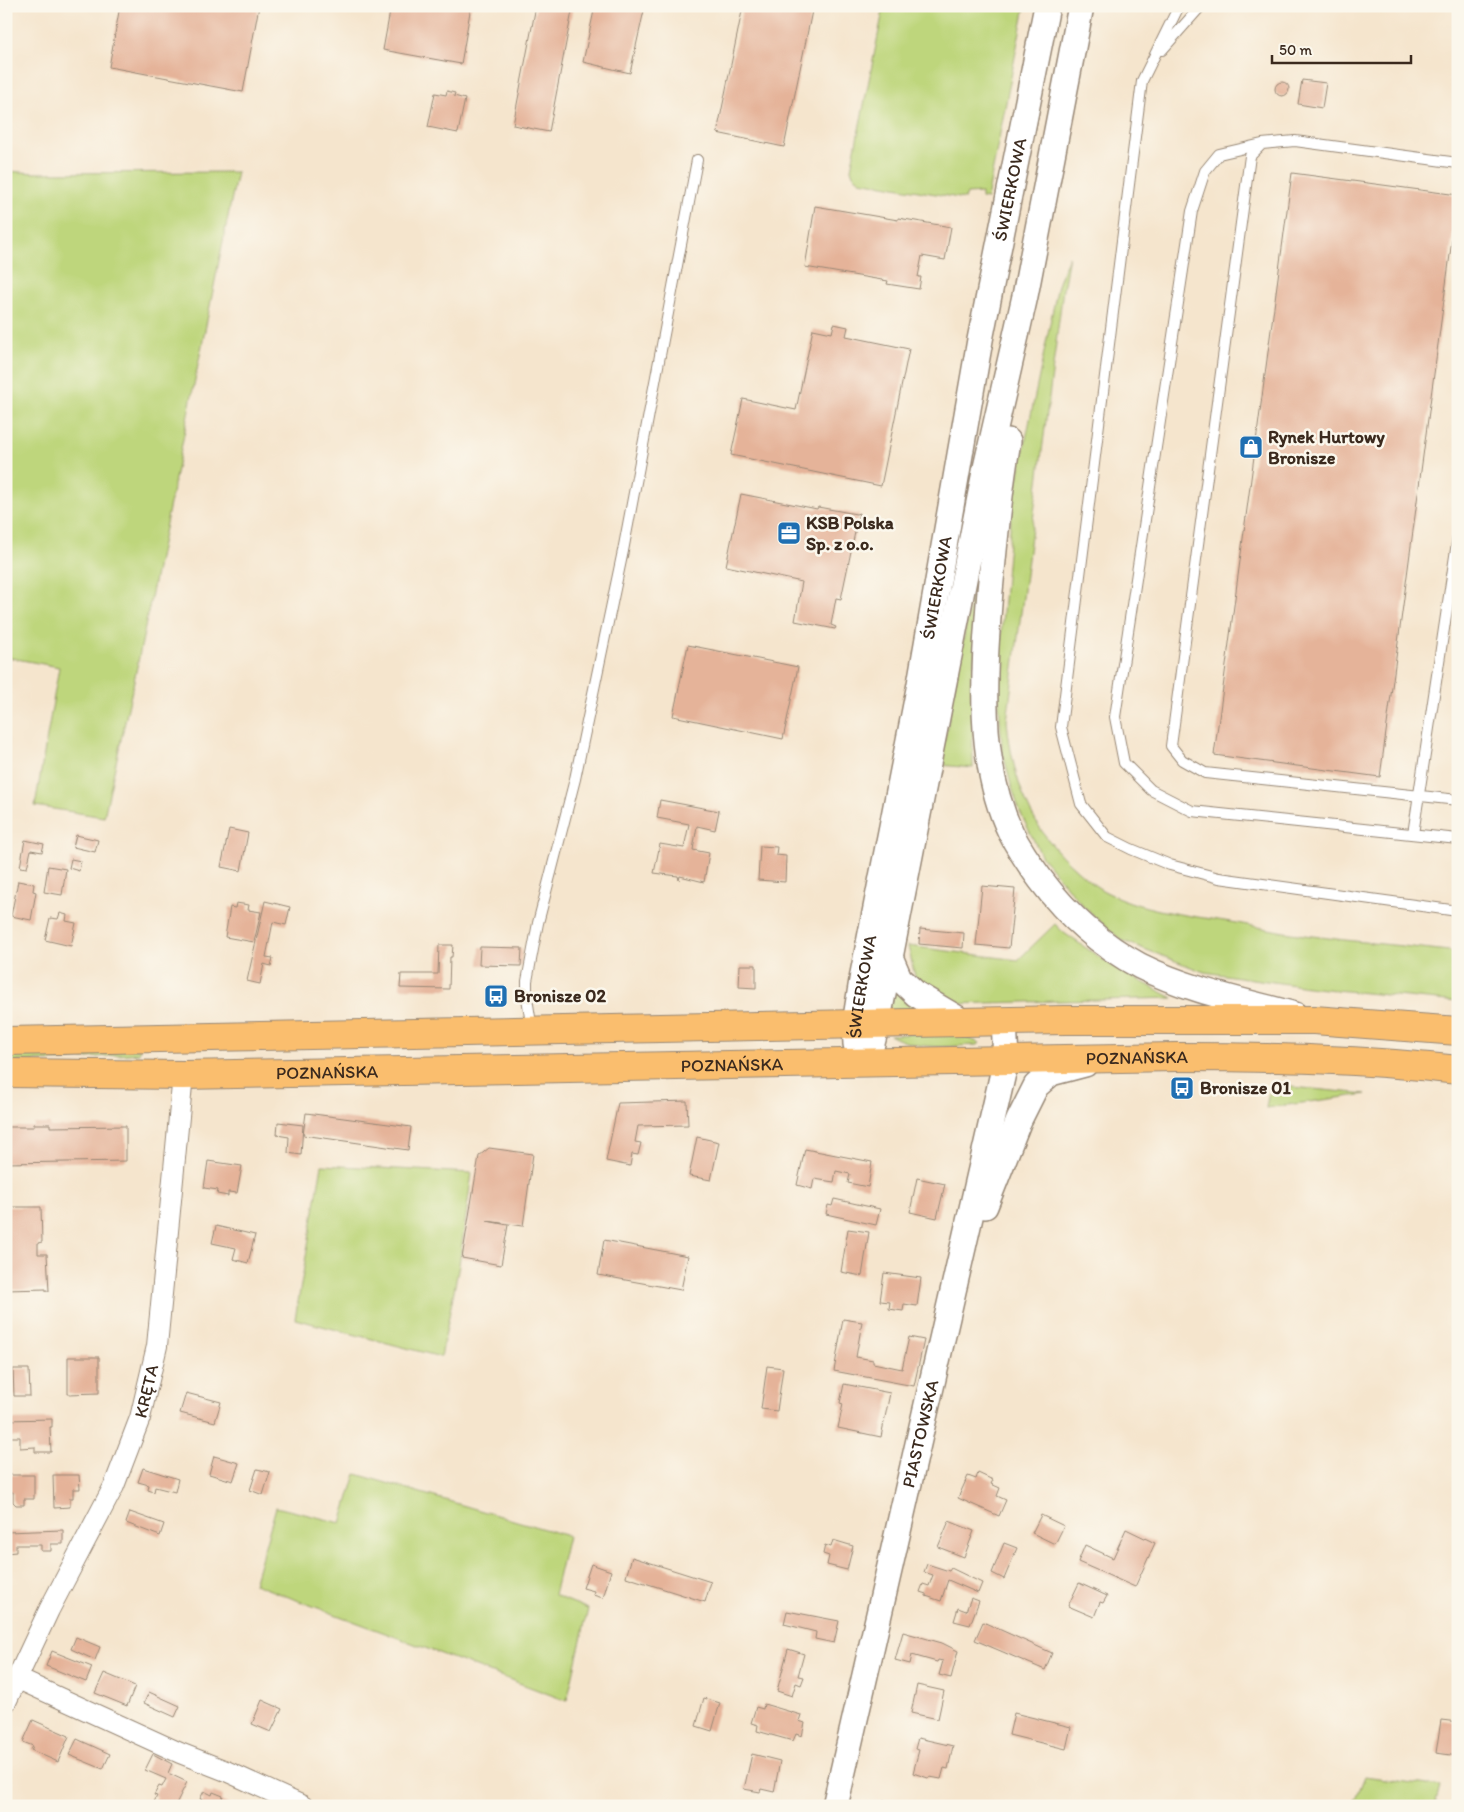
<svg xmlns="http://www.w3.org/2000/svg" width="1464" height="1812" font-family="Itim,sans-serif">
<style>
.green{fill:#bed67b;stroke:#7c804c}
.building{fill:#e5b399}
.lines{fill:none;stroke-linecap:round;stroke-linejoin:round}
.service-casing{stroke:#988876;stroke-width:12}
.minor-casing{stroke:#988876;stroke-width:22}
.tertiary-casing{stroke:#988876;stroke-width:28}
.primary-casing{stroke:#988876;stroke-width:30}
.service{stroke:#fff;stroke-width:10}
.minor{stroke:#fff;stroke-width:20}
.tertiary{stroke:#fff;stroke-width:25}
.primary{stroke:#fabe6e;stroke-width:28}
.labels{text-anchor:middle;stroke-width:5;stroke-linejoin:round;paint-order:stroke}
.street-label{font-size:18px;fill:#3b2a1e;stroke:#fbf7ec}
.poi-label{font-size:18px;font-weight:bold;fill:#3b2a1e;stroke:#fbf7ec;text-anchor:start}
</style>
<rect width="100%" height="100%" fill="#fbf7ec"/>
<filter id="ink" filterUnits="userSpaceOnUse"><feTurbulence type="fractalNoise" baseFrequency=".02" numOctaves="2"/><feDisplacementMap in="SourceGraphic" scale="10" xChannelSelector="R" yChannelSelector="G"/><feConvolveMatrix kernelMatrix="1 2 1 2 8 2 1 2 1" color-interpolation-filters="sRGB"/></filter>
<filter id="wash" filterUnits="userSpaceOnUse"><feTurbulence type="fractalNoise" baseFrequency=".0096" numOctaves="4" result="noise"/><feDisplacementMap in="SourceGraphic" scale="20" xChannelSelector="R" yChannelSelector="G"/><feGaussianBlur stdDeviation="1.12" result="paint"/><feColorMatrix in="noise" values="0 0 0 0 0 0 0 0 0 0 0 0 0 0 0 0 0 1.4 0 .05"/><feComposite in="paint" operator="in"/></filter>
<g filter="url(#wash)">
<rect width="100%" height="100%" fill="#f5e5cd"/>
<path class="green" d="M884,6H1025L987,199L981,198V193L967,194L965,199L860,181L853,175L851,169Z
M6,171L35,173L237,172L137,667L104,817L35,806L59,667L6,657Z
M1069,256L1063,289L1007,721C1013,782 1030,830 1078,871C1087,879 1097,888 1108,893C1147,912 1194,916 1237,923C1259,927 1281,932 1304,935C1355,942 1407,946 1458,952V1002L1315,988L1204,972L1121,940L1083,906L1042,857L1020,812L1011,785L1002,749L999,705L1000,648L1012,506L1058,285Z
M986,518L976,630L972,692L973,768L940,765Z
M1055,924L1064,933L1117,969L1173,998L949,1004L917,985L908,946L1018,960Z
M893,986L918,1010L888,1011Z
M954,1033L980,1043L978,1045C947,1046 918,1051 890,1035Z
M140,1048L139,1053L65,1060L6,1062V1052Z
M1270,1085L1366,1094L1266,1108Z
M322,1165L472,1173L459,1265L441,1357L295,1319Z
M356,1474L568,1536L554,1595L588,1609L567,1701L254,1584L276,1507L341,1523Z
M1365,1776L1440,1787L1435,1806H1353Z"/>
<g id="blocks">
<path class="building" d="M120,6H259L243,92L109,67Z
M391,6H471L461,64L383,50Z
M536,6H573L549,132L513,125Z
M595,6H645L630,73L583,62Z
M743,6H813L784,147L717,133Z
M1302,80L1326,83L1322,108L1298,104Z
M1275 89a7 7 0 1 1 14 0a7 7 0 1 1-14 0Z
M447,91L455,93L454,96L465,99L458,133L428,127L435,93L446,95Z
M1292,173L1458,195L1380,777L1214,755Z
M815,206L898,220V218L951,227L945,260L922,256L918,277H921L919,289L887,284L888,281L805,267Z
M834,324L848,327L846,336L909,349L881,486L731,455L743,399L796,410L813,329L832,333Z
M741,494L817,509L818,507L856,514L859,513L841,599L836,598L831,625L836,627L835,629L795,621L802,582L726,566Z
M688,645L798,667L783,739L673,716Z
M660,800L719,811L715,830L697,826L693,850L709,853L704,882L680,876L679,880L678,876L654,873L660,844L684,848L689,824L657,818Z
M229,829L248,833L241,871L221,867Z
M76,835L98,840L95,852L73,847Z
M25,840L44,844L42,852L31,850L27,868L20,867Z
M760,846L777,847L776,855L786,856L785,882L758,880Z
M71,859L81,861L79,871L69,868Z
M48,866L66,869L62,895L44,892Z
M18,881L34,884L33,891L36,892L31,920L11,916Z
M982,886L1015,889L1009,948L976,945Z
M265,901L290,907L286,925L273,922L266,957L273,958L271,966L264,964L260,984L247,981Z
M236,903L249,905L248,910L261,912L254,942L225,937L230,907L235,908Z
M60,913L67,915L66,921L76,923L71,946L45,940L50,918L58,919Z
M920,929L964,933L963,948L919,944Z
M439,945H453L452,957H450L449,989L400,988L401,974H438Z
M480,947L522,948L521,966L479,965Z
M740,965H756V988L739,987Z
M687,1101L688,1125L638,1126L635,1142L641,1143L638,1155L632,1154L630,1166L606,1161L618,1103Z
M306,1113L411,1127L408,1150L303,1135Z
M278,1122L303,1125L301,1155L288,1153L289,1137L277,1135Z
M34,1124H50V1127L126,1126V1161L6,1163V1127H34Z
M697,1137L719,1142L711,1180L689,1176Z
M489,1148L533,1154L523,1226L487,1221L508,1225L501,1265L462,1258L479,1156Z
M805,1149L872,1162L868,1187L848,1183L850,1174L836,1171L834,1182L814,1179L812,1189L797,1185Z
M208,1161L242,1166L237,1193L228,1192V1196L217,1194L218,1190L204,1188Z
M917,1178L945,1184L937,1218L910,1212Z
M834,1199L880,1209L876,1225L826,1214L828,1205L832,1206Z
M6,1207H41L42,1242L38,1243V1254H47L49,1291H46V1289L6,1290Z
M216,1226L255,1235L248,1263L233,1259L236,1248L212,1243Z
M848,1229L869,1232L862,1276L841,1272Z
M604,1240L688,1256L681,1290L598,1275Z
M884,1273L921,1278L917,1306L904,1304L903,1311L889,1309L890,1302L880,1301Z
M843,1319L862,1322L856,1357L873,1360V1363L902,1369L909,1337L924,1340L914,1386L834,1371Z
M68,1357H99V1393L68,1394Z
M767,1366L783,1368L777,1411L761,1409Z
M13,1369H29L30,1396H14Z
M844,1384L890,1393L881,1437L838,1428L843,1404L840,1403Z
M186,1393L221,1402L215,1422L180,1413Z
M52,1419V1427H50L51,1452H35V1447L20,1448V1437H7L6,1420Z
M214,1456L239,1463L233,1481L209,1474Z
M143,1468L178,1479L175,1492L155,1487L154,1492L148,1490L149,1485L138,1482Z
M257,1469L270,1472L263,1495L250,1490Z
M978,1473L993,1480L991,1484L1000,1488L997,1496L1006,1500L999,1516L958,1498L968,1476L976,1479Z
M6,1475H34V1499H24V1505H16L13,1502V1492H8L9,1488H6Z
M53,1475H79L80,1489H73V1498H70V1507L54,1508Z
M130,1512L164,1524L160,1536L126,1523Z
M1041,1515L1064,1526L1055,1544L1032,1533Z
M949,1521L974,1531L964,1557L938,1547Z
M1126,1529L1155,1543L1135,1587L1078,1562L1085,1545L1113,1558Z
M63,1530V1544H51V1551H41V1545H16V1552L6,1553V1532Z
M833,1540L853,1546L847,1570L827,1565L829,1556L823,1554L825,1545L831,1547Z
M1004,1543L1017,1548L1004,1579L992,1573Z
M632,1557L711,1582L705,1602L626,1577Z
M591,1564L611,1571L603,1598L593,1595L594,1591L583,1588Z
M927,1564L949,1571L951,1568L982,1583L978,1593L948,1580L941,1601L926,1596V1594L920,1592L923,1584L929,1586L933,1575L924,1572Z
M1079,1583L1107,1596L1103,1603L1100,1602L1094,1617L1068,1606Z
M971,1598L979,1601L970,1625L954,1621L958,1608L966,1611Z
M787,1611L839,1621L834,1643L815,1639L816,1632L784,1624Z
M983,1622L1052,1653L1045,1670L975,1640Z
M903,1632L942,1643L958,1651L951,1678L939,1675L943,1661L938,1660L937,1662L912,1655L910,1664L895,1660Z
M76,1637L100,1647L95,1660L71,1649Z
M788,1649L804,1654L798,1676L804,1677L801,1685L796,1683L792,1696L777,1691Z
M52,1651L92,1667L86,1682L46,1666Z
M104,1673L135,1686L127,1706L95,1693Z
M917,1685L944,1691L938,1719L911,1713Z
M149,1692L180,1706L175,1717L144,1703Z
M704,1698L720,1703L712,1731L696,1726Z
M262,1700L282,1709L271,1732L252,1724Z
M764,1704L801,1715L799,1721L805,1723L802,1736L796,1734L793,1741L757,1731L758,1725L751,1723L756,1707L763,1709Z
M1014,1713L1071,1727L1066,1749L1009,1735Z
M33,1720L69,1736L58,1762L31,1750L33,1746L23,1742Z
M1441,1720L1458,1722V1756L1436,1753Z
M918,1738L953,1746L948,1769L944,1768L941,1779L930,1777L928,1778L913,1773L919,1750L915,1749Z
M77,1739L110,1754L103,1769L69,1755Z
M153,1754L172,1764L168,1773L187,1782L175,1806L153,1804L157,1796L154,1795L159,1786L162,1787L166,1779L145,1770Z
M752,1754L780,1761L774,1792L761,1789L760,1792L744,1789Z
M204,1791L212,1795L213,1792L223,1796L221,1801L231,1806H200L203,1800L200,1799Z
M883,1801L902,1805V1806H882Z"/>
</g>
</g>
<g filter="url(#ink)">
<use href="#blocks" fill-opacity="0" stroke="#988876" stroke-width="1"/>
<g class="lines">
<g class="service-casing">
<path id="service" d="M1179,6L1142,81L1061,727L1081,804L1107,837L1131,849L1170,865L1219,878L1458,911
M1162,50L1201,6
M1262,144L1219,154L1205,171L1192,211L1115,717L1124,763L1151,790L1192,811L1458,839
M1458,163L1295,141L1262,144L1250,156L1171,746L1182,760L1205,773L1458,800
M1413,834L1458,536
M532,1030L527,998V981L538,923L575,779L623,551L697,160"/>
</g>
<g class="minor-casing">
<g id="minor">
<path d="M16,1678L180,1753L226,1771L303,1806"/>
<path id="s1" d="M6,1702L49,1610L114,1486L140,1418L157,1346L183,1075"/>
</g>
</g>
<g class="tertiary-casing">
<g id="tertiary">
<path d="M1008,441C999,491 995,541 990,591C984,668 976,761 1011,833C1019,849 1030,865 1041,880C1068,916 1101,945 1140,966C1188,990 1243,1001 1295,1015"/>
<path d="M890,957L899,978L916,994L965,1023"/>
<path id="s2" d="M856,1044L855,1024L863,974L920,684L980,340L1047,6"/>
<path d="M864,1062L871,1047L877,1024L985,472L1025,296L1081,6"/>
<path d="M985,1206L1019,1120L1036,1086L1051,1073L1085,1064"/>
<path id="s3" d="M835,1806L1006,1060L1004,1021"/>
</g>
</g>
<g class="primary-casing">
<g id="primary">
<path d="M6,1041L1065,1020H1314L1458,1031"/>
<path id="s4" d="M6,1073L183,1075L1176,1057C1270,1057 1364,1059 1458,1070"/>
</g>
</g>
<use href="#service" class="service"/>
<use href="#minor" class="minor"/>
<use href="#tertiary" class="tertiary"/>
<use href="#primary" class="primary"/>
</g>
</g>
<defs>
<g id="shop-square" transform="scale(1.25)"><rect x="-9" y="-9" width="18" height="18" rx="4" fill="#1f6fb2" stroke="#fbf7ec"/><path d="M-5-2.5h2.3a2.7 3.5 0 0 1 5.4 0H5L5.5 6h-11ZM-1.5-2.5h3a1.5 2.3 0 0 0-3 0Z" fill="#fff"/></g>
<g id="office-square" transform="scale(1.25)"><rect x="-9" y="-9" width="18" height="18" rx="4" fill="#1f6fb2" stroke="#fbf7ec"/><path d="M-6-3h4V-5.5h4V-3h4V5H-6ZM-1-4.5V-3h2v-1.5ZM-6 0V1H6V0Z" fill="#fff"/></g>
<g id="bus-square" transform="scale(1.25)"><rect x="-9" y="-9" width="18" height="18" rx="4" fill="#1f6fb2" stroke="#fbf7ec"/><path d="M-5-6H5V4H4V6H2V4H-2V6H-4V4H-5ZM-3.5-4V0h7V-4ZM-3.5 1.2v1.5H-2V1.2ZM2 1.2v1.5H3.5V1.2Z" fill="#fff"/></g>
</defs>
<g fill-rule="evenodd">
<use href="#shop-square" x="1251" y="447"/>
<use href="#office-square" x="789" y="533"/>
<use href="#bus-square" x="496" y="996"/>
<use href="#bus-square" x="1182" y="1088"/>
</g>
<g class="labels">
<g class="street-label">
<text dy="6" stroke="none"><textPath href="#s2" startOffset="869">ŚWIERKOWA</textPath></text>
<text dy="6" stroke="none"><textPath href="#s2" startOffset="464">ŚWIERKOWA</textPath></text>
<text dy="6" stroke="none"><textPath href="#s2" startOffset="58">ŚWIERKOWA</textPath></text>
<text dy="6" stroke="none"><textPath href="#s4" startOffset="1131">POZNAŃSKA</textPath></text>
<text dy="6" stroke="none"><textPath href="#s4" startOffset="726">POZNAŃSKA</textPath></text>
<text dy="6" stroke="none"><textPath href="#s4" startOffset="321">POZNAŃSKA</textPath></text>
<text dy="6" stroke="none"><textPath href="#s1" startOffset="342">KRĘTA</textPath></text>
<text dy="6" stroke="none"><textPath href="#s3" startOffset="382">PIASTOWSKA</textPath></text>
</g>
<g class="poi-label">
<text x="1268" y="443">Rynek Hurtowy<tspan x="1268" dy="21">Bronisze</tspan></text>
<text x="806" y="529">KSB Polska<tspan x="806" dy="21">Sp. z o.o.</tspan></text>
<text x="514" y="1002">Bronisze 02</text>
<text x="1200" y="1094">Bronisze 01</text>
</g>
</g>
<rect width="1464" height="1812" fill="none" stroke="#fbf7ec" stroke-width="25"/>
<path d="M1272 55v8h139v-8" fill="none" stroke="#3b2a1e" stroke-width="2.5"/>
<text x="1279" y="55" font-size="15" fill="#3b2a1e" stroke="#fbf7ec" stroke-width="4" paint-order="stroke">50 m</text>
</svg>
